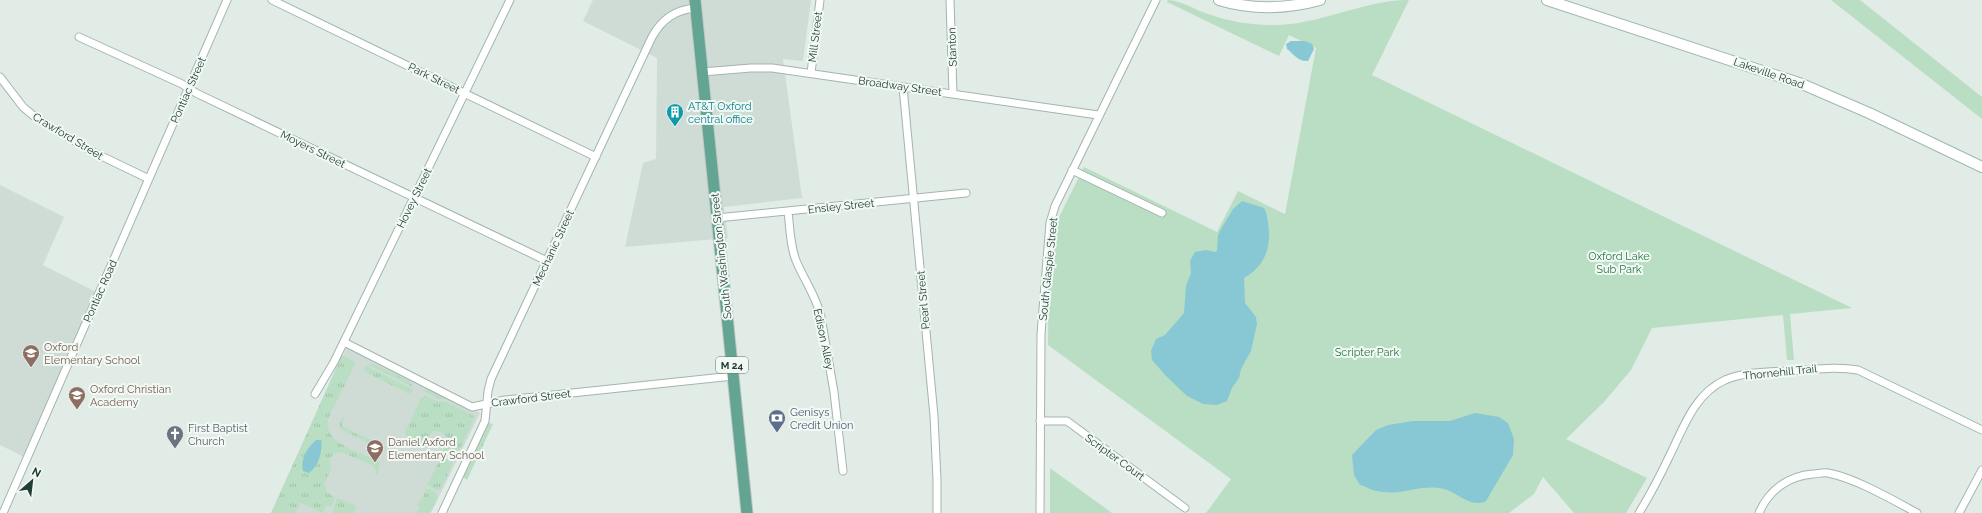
<svg xmlns="http://www.w3.org/2000/svg" width="1982" height="513" font-family="Raleway,sans-serif">
<style>
.built{fill:#cfdcd6}
.grass{fill:url(#grass-tufts)}
.green{fill:#b9dec3}
.water{fill:#87c8d4}
.lines{fill:none;stroke-linecap:round;stroke-linejoin:round}
.minor-casing{stroke:#a4b4ae;stroke-width:9}
.secondary-casing{stroke:#9fb9b0;stroke-width:12}
.primary-casing{stroke:#c1c9c7;stroke-width:13}
.minor{stroke:#fff;stroke-width:7}
.secondary{stroke:#fff;stroke-width:10}
.primary{stroke:#64a493;stroke-width:11}
.labels{text-anchor:middle;stroke-width:4;stroke-linejoin:round;paint-order:stroke}
.shield{fill:#f2f9f5;stroke:#60766f;stroke-width:1}
.shield-label{font-size:10px;font-weight:bold;fill:#213e36}
.street-label{font-size:11px;fill:#213e36;stroke:#f2f9f5}
.culture-label{font-size:11px;fill:#0d838f;stroke:#f2f9f5;text-anchor:start}
.park-label{font-size:11px;fill:#297647;stroke:#f2f9f5}
.education-label{font-size:11px;fill:#785e54;stroke:#f2f9f5;text-anchor:start}
.service-label{font-size:11px;fill:#4e5e75;stroke:#f2f9f5;text-anchor:start}
.worship-label{font-size:11px;fill:#5b616d;stroke:#f2f9f5;text-anchor:start}
</style>
<defs>
<pattern id="grass-tufts" width="24" height="20" patternUnits="userSpaceOnUse"><rect width="24" height="20" fill="#b9dec3"/><path d="M3 7l-1-3M5 7V3M7 7l1-3M15 17l-1-3M17 17v-4M19 17l1-3" fill="none" stroke="#9fc0a8"/></pattern>
</defs>
<rect width="100%" height="100%" fill="#e1ece7"/>
<path class="built" d="M593,0H811L803,61L783,59L802,198L724,207L728,238L625,247L643,163L656,159L657,58L583,21Z
M0,185L64,217L43,265L96,292L24,457L0,445Z
M348,345L480,413L431,513H271Z"/>
<path class="grass" d="M342,355L356,362L329,417C320,443 360,452 378,461L380,464L377,475L374,466L341,452L333,454L329,460L331,469L324,485L328,493L335,498L331,507L326,505L323,511L326,513H322L301,503L295,513H271Z
M372,363L410,381L413,387L368,365Z
M366,366L414,390L409,394L367,373L364,371Z
M426,389L429,390L476,413L445,399H438L423,391Z
M425,396L437,401L447,402L474,416V418L455,460L442,454L447,437L441,432L433,431L423,444L406,436L405,432L421,398Z
M344,417L342,426L380,444L379,448L342,430L339,424L342,418Z
M489,423L493,424L467,480L463,477Z
M441,457L453,463L441,489L436,490L427,485Z
M426,488L435,492L438,496L430,513H417L420,506L417,505L420,500H422Z
M337,498L357,506L354,513H332Z"/>
<path class="green" d="M1168,0C1181,0 1195,10 1208,14C1228,21 1249,25 1271,25C1319,26 1362,0 1409,0L1372,75L1852,308L1790,314L1794,360H1787L1783,315L1652,328L1631,370L1604,402L1566,439L1647,478L1626,513H1574L1543,477L1534,494L1509,513H1206L1231,479L1048,345L1049,252L1043,249L1084,167L1217,232L1238,191L1285,214L1316,48L1289,35L1279,56L1167,2Z
M1831,0H1860L1982,97V119Z
M1050,468L1112,513H1050Z"/>
<path class="water" d="M1291,41H1305L1312,44L1314,49L1308,61C1298,62 1294,54 1287,49L1286,44Z
M1242,201L1264,208C1267,213 1267,217 1268,223C1272,247 1265,266 1244,278L1245,303L1256,317L1257,324L1251,351L1241,369L1239,378L1232,388L1227,401L1217,405L1203,404L1187,396L1166,376L1152,360L1151,351L1156,339L1165,335L1184,313L1186,286L1191,273L1190,261L1195,252L1206,250L1215,252L1217,251L1218,235L1221,229L1233,209Z
M1475,413L1499,417L1508,423L1514,439L1513,455L1486,501C1471,509 1457,492 1444,489C1427,485 1414,490 1398,492C1393,493 1382,492 1377,491C1370,490 1366,486 1360,485L1354,475L1352,455L1376,430L1388,425L1413,421H1450Z
M316,440H321C323,452 318,466 309,473L303,471C300,459 308,447 316,440Z"/>
<g class="lines">
<g class="minor-casing">
<path id="minor" d="M272,0L596,157
M950,0L953,94
M79,37L182,84L196,93L547,261
M702,72L751,68H772L1098,115
M811,73L820,0
M0,77L23,107L35,117L91,151L149,179
M903,87L934,416L937,480V513
M1072,170L1162,213
M788,211C790,228 790,247 797,263C805,281 817,298 821,317L834,392L843,471
M717,218L966,193
M344,342L472,407L505,400L733,376
M315,394L334,362L510,0
M1040,421H1067L1185,508
M3,513L227,0
M442,513L485,421L488,391L491,379L652,37C662,19 675,10 695,8
M1040,513L1041,334L1050,223L1055,206L1156,0
M1639,513C1650,495 1660,476 1669,457C1683,429 1694,394 1725,380C1744,372 1768,372 1788,371C1812,370 1834,366 1858,370L1982,430
M1759,513C1769,490 1788,476 1813,474C1817,474 1823,472 1828,473C1855,478 1893,500 1917,513
M1959,513L1982,470"/>
</g>
<g class="secondary-casing">
<path id="secondary" d="M1219,0C1252,10 1287,9 1320,0
M1547,0L1802,84L1869,113L1982,167"/>
</g>
<g class="primary-casing">
<path id="primary" d="M695,0L747,513"/>
</g>
<use href="#minor" class="minor"/>
<use href="#secondary" class="secondary"/>
<use href="#primary" class="primary"/>
</g>
<defs>
<g id="building-pin" transform="scale(0.9)"><path d="M0 17L-7.5 6A9.5 9.5 0 1 1 7.5 6Z" fill="#0f9aa8" stroke="#f2f9f5"/><path d="M-4-6H4V6H1V3H-1V6H-4ZM-2.5-4.3h1.7v1.8h-1.7ZM.8-4.3h1.7v1.8H.8ZM-2.5-1h1.7V.8h-1.7ZM.8-1h1.7V.8H.8Z" fill="#fff"/></g>
<g id="school-pin" transform="scale(0.9)"><path d="M0 17L-7.5 6A9.5 9.5 0 1 1 7.5 6Z" fill="#8d6e63" stroke="#f2f9f5"/><path d="M0-5L7-2L0 1L-7-2ZM-4 1L0 2.5L4 1V4Q0 6-4 4Z" fill="#fff"/></g>
<g id="bank-pin" transform="scale(0.9)"><path d="M0 17L-7.5 6A9.5 9.5 0 1 1 7.5 6Z" fill="#5c6f8a" stroke="#f2f9f5"/><path d="M-6-4H6V4H-6ZM0-2.3a2.3 2.3 0 1 0 0 4.6a2.3 2.3 0 1 0 0-4.6Z" fill="#fff"/></g>
<g id="church-pin" transform="scale(0.9)"><path d="M0 17L-7.5 6A9.5 9.5 0 1 1 7.5 6Z" fill="#6b7280" stroke="#f2f9f5"/><path d="M-1.2-6h2.4v3.5h3.3v2.4h-3.3V6h-2.4V-.1h-3.3v-2.4h3.3Z" fill="#fff"/></g>
</defs>
<g fill-rule="evenodd">
<use href="#building-pin" x="675" y="112"/>
<use href="#school-pin" x="31" y="353"/>
<use href="#school-pin" x="77" y="395"/>
<use href="#bank-pin" x="777" y="418"/>
<use href="#church-pin" x="175" y="434"/>
<use href="#school-pin" x="375" y="448"/>
</g>
<g class="labels">
<rect class="shield" x="716" y="357" width="32" height="16" rx="3"/>
<g class="shield-label">
<text x="732" y="369">M 24</text>
</g>
<g class="street-label">
<text transform="translate(815 37) rotate(-83)" y="4">Mill Street</text>
<text transform="translate(952 47) rotate(-92)" y="4">Stanton</text>
<text transform="translate(1769 73) rotate(19)" y="4">Lakeville Road</text>
<text transform="translate(434 78) rotate(26)" y="4">Park Street</text>
<text transform="translate(900 86) rotate(8)" y="4">Broadway Street</text>
<text transform="translate(188 90) rotate(-66)" y="4">Pontiac Street</text>
<text transform="translate(68 136) rotate(31)" y="4">Crawford Street</text>
<text transform="translate(313 149) rotate(26)" y="4">Moyers Street</text>
<text transform="translate(414 198) rotate(-64)" y="4">Hovey Street</text>
<text transform="translate(841 206) rotate(-6)" y="4">Ensley Street</text>
<text transform="translate(553 248) rotate(-65)" y="4">Mechanic Street</text>
<text transform="translate(721 256) rotate(-96)" y="4">South Washington Street</text>
<text transform="translate(1048 269) rotate(-84)" y="4">South Glaspie Street</text>
<text transform="translate(100 291) rotate(-66)" y="4">Pontiac Road</text>
<text transform="translate(923 300) rotate(-95)" y="4">Pearl Street</text>
<text transform="translate(824 339) rotate(78)" y="4">Edison Alley</text>
<text transform="translate(1780 372) rotate(-6)" y="4">Thornehill Trail</text>
<text transform="translate(531 398) rotate(-7)" y="4">Crawford Street</text>
<text transform="translate(1115 457) rotate(36)" y="4">Scripter Court</text>
</g>
<g class="culture-label">
<text x="688" y="110">AT&amp;T Oxford<tspan x="688" dy="13">central office</tspan></text>
</g>
<g class="park-label">
<text x="1619" y="260">Oxford Lake<tspan x="1619" dy="13">Sub Park</tspan></text>
<text x="1367" y="356">Scripter Park</text>
</g>
<g class="education-label">
<text x="44" y="351">Oxford<tspan x="44" dy="13">Elementary School</tspan></text>
<text x="90" y="393">Oxford Christian<tspan x="90" dy="13">Academy</tspan></text>
<text x="388" y="446">Daniel Axford<tspan x="388" dy="13">Elementary School</tspan></text>
</g>
<g class="service-label">
<text x="790" y="416">Genisys<tspan x="790" dy="13">Credit Union</tspan></text>
</g>
<g class="worship-label">
<text x="188" y="432">First Baptist<tspan x="188" dy="13">Church</tspan></text>
</g>
</g>
<g transform="translate(32 481) rotate(28)" stroke="#f2f9f5" stroke-width="3" paint-order="stroke">
<path d="M0-3L7 15L0 10L-7 15Z" fill="#213e36"/>
<text y="-6" font-size="11" font-weight="bold" text-anchor="middle" fill="#213e36">N</text>
</g>
</svg>
